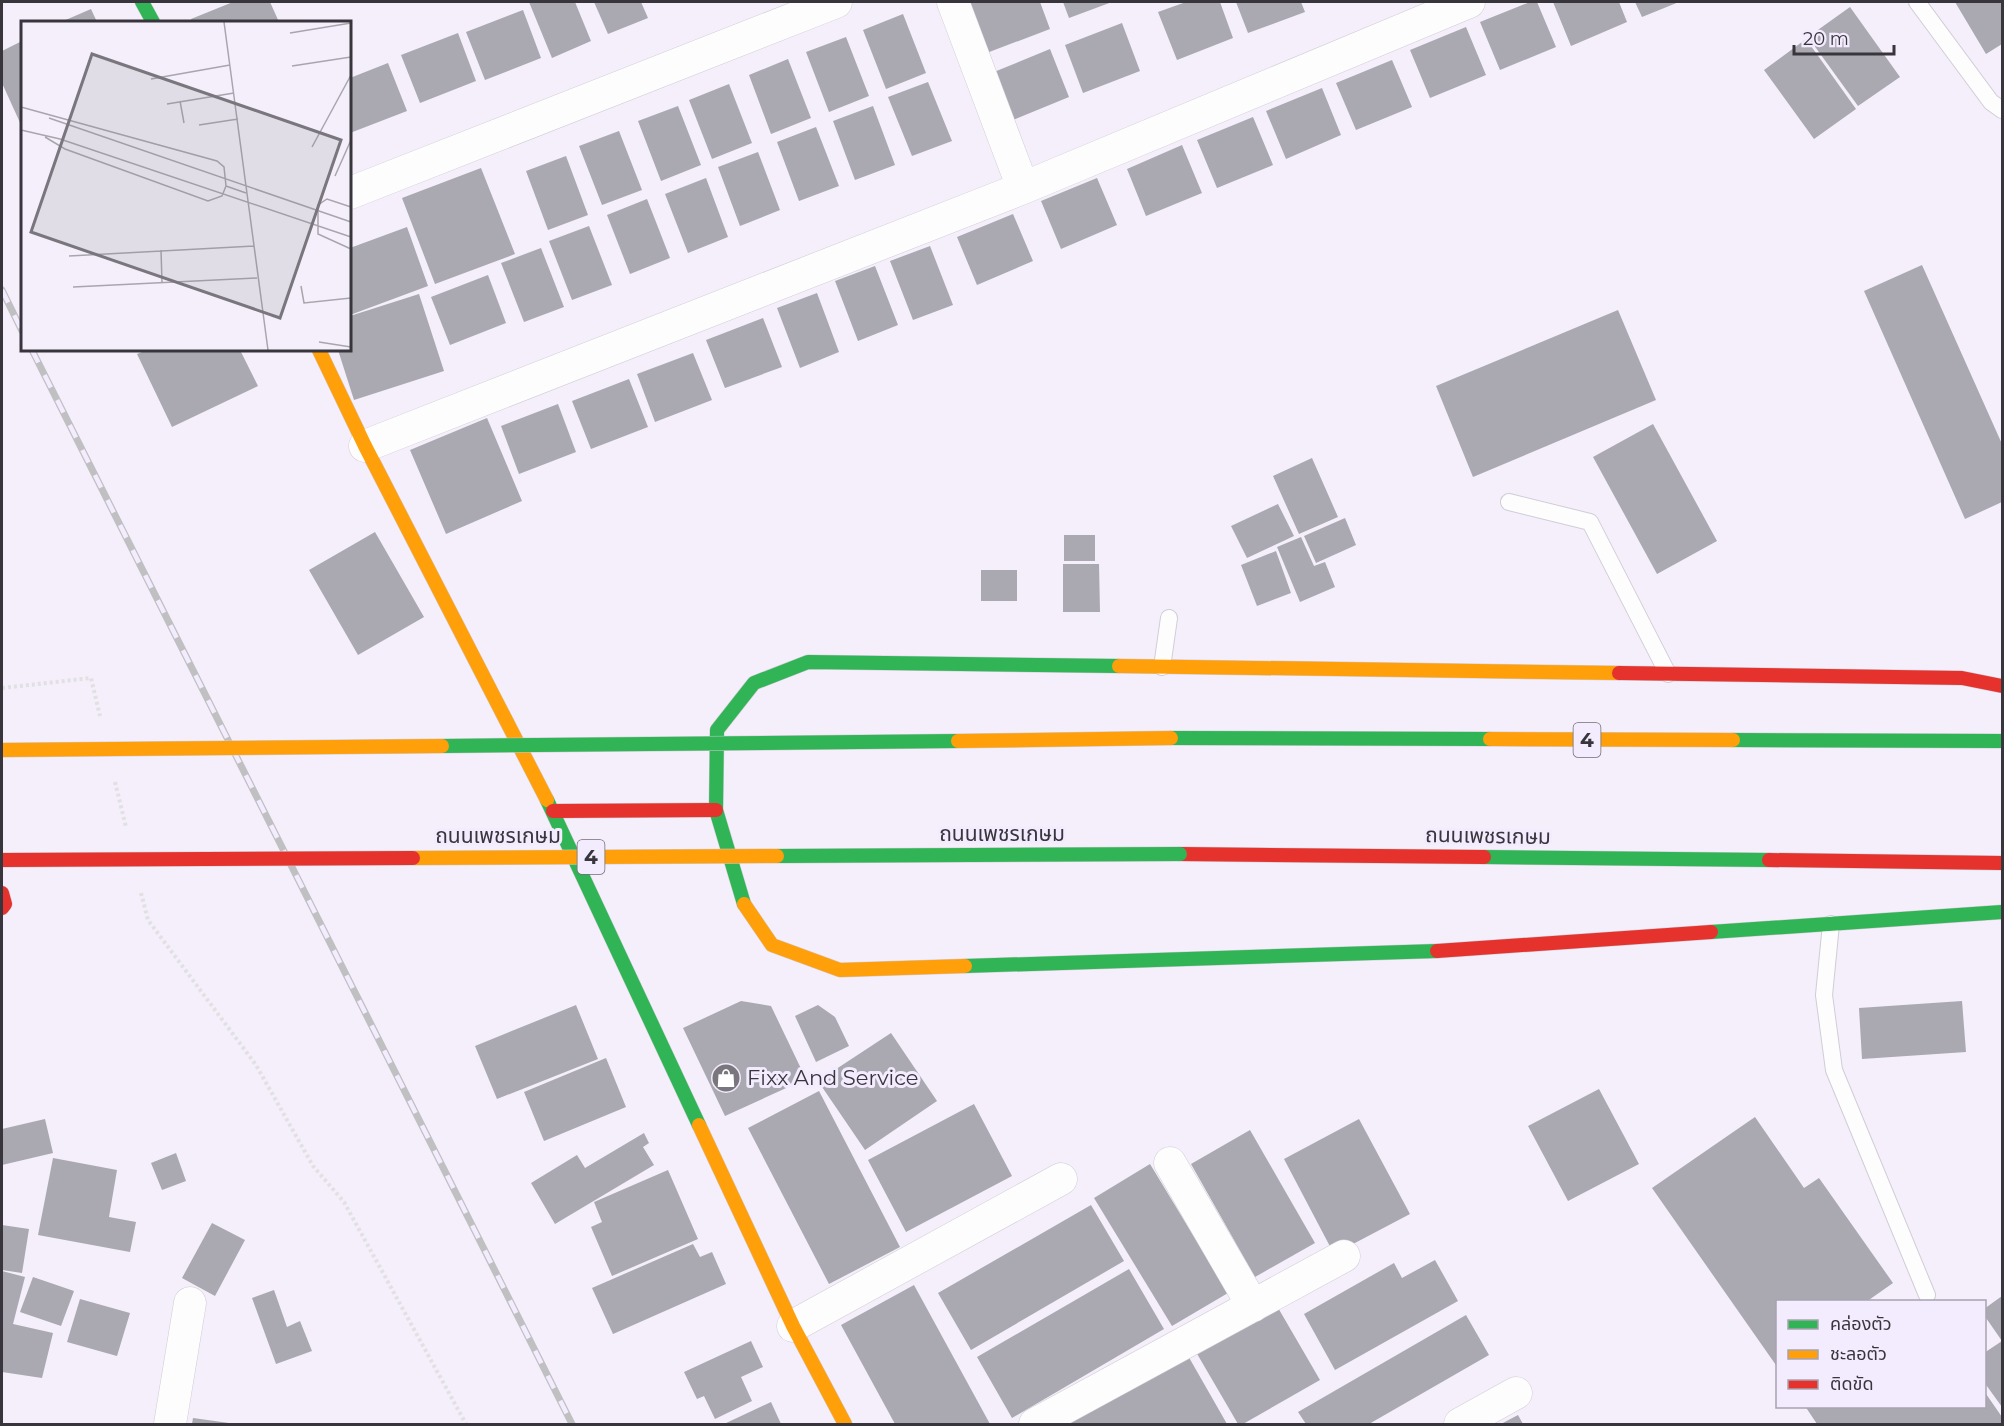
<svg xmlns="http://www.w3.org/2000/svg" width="2004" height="1426" font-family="Montserrat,'Noto Sans Thai',sans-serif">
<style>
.building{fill:#aaa8b0}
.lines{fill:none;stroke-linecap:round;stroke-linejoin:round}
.lane-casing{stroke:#d1cdd6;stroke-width:18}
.street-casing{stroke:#d1cdd6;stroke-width:33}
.fast-casing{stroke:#d1cdd6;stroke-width:15}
.slow-casing{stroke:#d1cdd6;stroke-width:15}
.jam-casing{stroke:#d1cdd6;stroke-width:15}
.path{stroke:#e1e0e3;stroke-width:4;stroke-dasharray:3 3;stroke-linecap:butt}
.lane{stroke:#fdfdfe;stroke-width:16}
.street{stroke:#fdfdfe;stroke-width:32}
.fast{stroke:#30b455;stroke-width:14}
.slow{stroke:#ff9f0a;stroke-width:14}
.jam{stroke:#e5322d;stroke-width:14}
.rail-casing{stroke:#c0bfc2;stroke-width:7}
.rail{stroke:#f3ebfe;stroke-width:4.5;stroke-dasharray:14;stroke-linecap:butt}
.fast-bridge-casing{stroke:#cfcdd3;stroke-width:15;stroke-linecap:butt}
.slow-bridge-casing{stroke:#cfcdd3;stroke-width:15;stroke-linecap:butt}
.jam-bridge-casing{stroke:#cfcdd3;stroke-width:15;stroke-linecap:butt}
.fast-bridge{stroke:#30b455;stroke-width:14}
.slow-bridge{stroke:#ff9f0a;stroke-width:14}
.jam-bridge{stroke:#e5322d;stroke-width:14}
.labels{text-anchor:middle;stroke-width:6;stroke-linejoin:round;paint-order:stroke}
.shield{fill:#f3ebfe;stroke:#706c76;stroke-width:1.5}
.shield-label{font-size:20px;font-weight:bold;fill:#38353c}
.street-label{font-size:21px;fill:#38353c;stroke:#f3ebfe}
.poi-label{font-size:21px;fill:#38353c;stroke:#f3ebfe;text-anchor:start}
.inset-road{fill:none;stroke:#a9a5ae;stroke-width:1.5}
.view{fill:#7a767e;fill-opacity:0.15;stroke:#7a767e;stroke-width:3}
.inset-edge{fill:none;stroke:#38353c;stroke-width:3}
</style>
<rect width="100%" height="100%" fill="#f4effa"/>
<path class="building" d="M233,2H270L279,22H192L191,19Z
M529,2H575L591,41L552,58Z
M594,2H641L648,18L608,34Z
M965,2H1040L1050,29L984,54Z
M1063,2H1112L1069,18Z
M1186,2H1220L1233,38L1177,60L1158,12Z
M1236,2H1301L1305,12L1248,33Z
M1530,2H1537L1556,47L1500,70L1480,22Z
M1553,2H1619L1627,22L1571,46Z
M1635,2H1679L1642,17Z
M1955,2H2002V44L1986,54Z
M1850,7L1900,77L1858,106L1808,37Z
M91,9L97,22H61Z
M523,10L541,58L485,80L466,32Z
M903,14L926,73L886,89L863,30Z
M1122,23L1140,71L1083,93L1065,45Z
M1466,27L1486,75L1430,98L1410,50Z
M458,33L476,81L420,103L401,55Z
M846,37L869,96L829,112L806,52Z
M1806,39L1856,109L1814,139L1764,70Z
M22,41V127L2,83V51Z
M1050,49L1069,97L1013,120L994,72Z
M788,59L811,118L771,134L749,75Z
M1392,60L1412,107L1356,130L1336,83Z
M388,63L407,111L350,133V78Z
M928,82L952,141L912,156L888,97Z
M729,84L752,143L712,159L689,100Z
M1322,88L1341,135L1286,159L1266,111Z
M678,106L701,165L661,181L638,121Z
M873,106L895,165L855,180L833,121Z
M1253,117L1273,165L1217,188L1197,140Z
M816,127L839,186L799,201L777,142Z
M619,131L642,190L602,205L579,146Z
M1182,145L1202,193L1146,216L1127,169Z
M758,152L780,210L740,226L718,167Z
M566,156L588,215L548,230L526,171Z
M481,168L515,254L435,284L402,198Z
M706,178L728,237L688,253L665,194Z
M1097,178L1117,225L1061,249L1041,201Z
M647,199L670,258L630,274L607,215Z
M1013,214L1033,261L977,285L957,237Z
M589,226L612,285L572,300L549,241Z
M407,227L428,286L350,315V248Z
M930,246L953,305L913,320L890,261Z
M541,248L564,307L524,322L501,263Z
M1922,265L2002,444V502L1965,519L1864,291Z
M875,266L898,325L858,341L835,281Z
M488,275L506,323L450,345L431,297Z
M817,293L839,352L800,368L777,308Z
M419,294L444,371L354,400L338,350H350V316Z
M1618,310L1656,400L1473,477L1436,386Z
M763,318L782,367L725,388L706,340Z
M147,350H240L258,386L172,427L137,354Z
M693,353L712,400L655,422L637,374Z
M629,379L648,427L591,449L572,401Z
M558,404L576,452L519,474L501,426Z
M487,418L522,501L446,534L410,450Z
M1653,424L1717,541L1657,574L1593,457Z
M1312,458L1338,517L1299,534L1273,476Z
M1278,504L1294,536L1247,558L1231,526Z
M1345,518L1356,545L1316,563L1304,536Z
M375,532L424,617L358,655L309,570Z
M1064,535H1095V561H1064Z
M1301,537L1314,566L1325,562L1335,587L1300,602L1277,547Z
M1276,551L1291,593L1257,606L1241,565Z
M1063,564H1099L1100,612H1063Z
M981,570H1017V601H981Z
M741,1001L771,1006L806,1079L725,1116L683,1028Z
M1962,1001L1966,1052L1862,1059L1859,1008Z
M576,1005L598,1059L497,1099L475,1046Z
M818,1005L835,1017L849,1046L816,1062L795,1016Z
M891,1033L937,1101L865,1150L818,1081Z
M606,1058L626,1107L544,1141L524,1092Z
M1599,1089L1639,1164L1568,1201L1528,1126Z
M819,1091L900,1247L829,1284L748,1128Z
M974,1104L1012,1176L906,1232L868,1160Z
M1755,1117L1804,1188L1819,1178L1893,1283L1866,1302H1778V1368L1652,1188Z
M45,1119L53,1153L2,1165V1129Z
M1359,1119L1410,1214L1334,1254L1284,1159Z
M1250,1130L1315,1243L1255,1277L1191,1164Z
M644,1133L649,1143L643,1147L654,1165L555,1224L531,1183L577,1155L585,1168Z
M176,1153L186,1181L162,1190L151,1163Z
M53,1158L117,1170L109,1217L136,1222L130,1252L38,1235Z
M1150,1164L1228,1293L1172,1326L1094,1198Z
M668,1170L698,1239L612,1276L591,1227L602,1222L594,1202Z
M1091,1205L1124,1261L971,1350L938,1293Z
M212,1223L245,1240L215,1296L182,1278Z
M2,1225L29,1229L22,1273L2,1270Z
M693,1244L700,1257L712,1252L726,1284L613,1334L592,1288Z
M1435,1260L1458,1301L1335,1370L1304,1314L1394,1263L1402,1278Z
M1129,1269L1164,1329L1012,1418L977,1357Z
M2,1271L25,1277L13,1324L53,1333L42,1378L2,1372Z
M33,1277L74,1291L61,1326L20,1312Z
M914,1285L990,1424H895L841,1325Z
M274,1290L287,1327L300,1321L312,1351L276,1364L252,1298Z
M2002,1296V1407L1984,1382V1353L2002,1341L1984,1315V1309Z
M80,1299L130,1313L117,1356L67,1342Z
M1277,1306L1320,1380L1243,1424H1238L1196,1352Z
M1466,1315L1489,1355L1369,1424H1306L1298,1412Z
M751,1341L763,1367L741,1377L752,1401L715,1419L704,1396L697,1399L684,1372Z
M1187,1354L1227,1424H1063Z
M1984,1391L2002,1417V1424H1817L1805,1406H1984Z
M771,1402L781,1424H724Z
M1518,1415L1523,1424H1501Z
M193,1418L229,1423V1424H192Z"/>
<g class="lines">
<g class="lane-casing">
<path id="lane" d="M1917,2L1991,102L2002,110
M1509,502L1590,522L1668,674
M1162,667L1169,618
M1831,924L1824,995L1834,1070L1927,1295"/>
</g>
<g class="street-casing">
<path id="street" d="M953,2L1023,188
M350,193L836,2
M365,446L1023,188L1469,2
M1170,1163L1253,1306
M793,1326L1061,1179
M170,1424L190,1303
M1035,1424L1344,1256
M1460,1424L1516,1393"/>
</g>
<g class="fast-casing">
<path id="fast" d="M142,2L153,22
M1171,738L1490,739
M1733,740L2002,741
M547,800L699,1125
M1484,857L1769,860
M744,904L716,810L717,730L754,683L808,662L1119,666
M1711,932L2002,912
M965,966L1437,951"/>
</g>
<g class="slow-casing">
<path id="slow" d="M319,350L365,446L547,800
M1119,666L1619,673
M1490,739L1733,740
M744,904L772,945L840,970L965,966
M699,1125L793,1326L845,1424"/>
</g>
<g class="jam-casing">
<path id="jam" d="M1619,673L1962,678L2002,686
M553,811L716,810
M1180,854L1484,857
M1769,860L2002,863
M2,893L5,904L2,908
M1437,951L1711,932"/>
</g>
<path class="path" d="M2,688L91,678L100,716
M115,782L126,827
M141,893L148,920L256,1065L313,1166L344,1202L466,1424"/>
<use href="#lane" class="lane"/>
<use href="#street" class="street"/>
<use href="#fast" class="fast"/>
<use href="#slow" class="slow"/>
<use href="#jam" class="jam"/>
<g class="rail-casing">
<path id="rail" d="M2,290L22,331
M32,350L572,1424"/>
</g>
<use href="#rail" class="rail"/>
<g class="fast-bridge-casing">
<path id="fast-bridge" d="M442,746L958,741
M777,856L1180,854"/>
</g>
<g class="slow-bridge-casing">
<path id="slow-bridge" d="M958,741L1171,738
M2,750L442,746
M413,858L777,856"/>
</g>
<g class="jam-bridge-casing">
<path id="jam-bridge" d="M2,860L413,858"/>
</g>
<use href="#fast-bridge" class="fast-bridge"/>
<use href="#slow-bridge" class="slow-bridge"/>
<use href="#jam-bridge" class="jam-bridge"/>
</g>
<defs>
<g id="shop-disc" transform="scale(1.5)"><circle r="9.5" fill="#7a767e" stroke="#f3ebfe"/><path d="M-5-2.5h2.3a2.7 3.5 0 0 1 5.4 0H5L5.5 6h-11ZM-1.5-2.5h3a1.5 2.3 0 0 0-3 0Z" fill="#fff"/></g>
</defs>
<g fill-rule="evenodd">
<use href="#shop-disc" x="726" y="1078"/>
</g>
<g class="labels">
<g class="shield">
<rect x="1573.5" y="723" width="27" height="34" rx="4.5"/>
<rect x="577.5" y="840" width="27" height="34" rx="4.5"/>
</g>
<g class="shield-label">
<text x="1587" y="747">4</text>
<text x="591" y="864">4</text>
</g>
<g class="street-label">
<text x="1002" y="841">ถนนเพชรเกษม</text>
<text x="498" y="843">ถนนเพชรเกษม</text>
<text transform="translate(1488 836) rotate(1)" y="7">ถนนเพชรเกษม</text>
</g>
<g class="poi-label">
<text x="747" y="1085">Fixx And Service</text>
</g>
</g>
<g transform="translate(21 21)">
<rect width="330" height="330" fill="#f4effa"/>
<path class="inset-road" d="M203,1L247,329M269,12L330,2M271,45L330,36M130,58L209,44M159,80L163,102M146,83L213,72M0,86L196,140L203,146L205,165L201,175L187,180L44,128L24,116M28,97L330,201M178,104L217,98M0,109L39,118L330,216M291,126L330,54M314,155L330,119M205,165L225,172M330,186L306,178L297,184V213L330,228M140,229L141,261M48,235L233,225M280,265L283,282L330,277M52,266L236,257M298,321L330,326"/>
<path class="view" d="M71,33L320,119L259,297L10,211Z"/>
<rect width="330" height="330" class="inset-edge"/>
</g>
<rect width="2004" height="1426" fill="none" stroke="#38353c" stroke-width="6"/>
<rect x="1776" y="1300" width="210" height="108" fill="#f3ebfe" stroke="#a8a2b0" stroke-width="1.5"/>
<rect x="1788" y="1320" width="30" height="9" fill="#30b455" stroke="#a8a2b0" stroke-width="1.5"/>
<text x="1830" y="1330" font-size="18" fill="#38353c">คล่องตัว</text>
<rect x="1788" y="1350" width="30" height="9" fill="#ff9f0a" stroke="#a8a2b0" stroke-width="1.5"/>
<text x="1830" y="1360" font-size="18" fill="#38353c">ชะลอตัว</text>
<rect x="1788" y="1380" width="30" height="9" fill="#e5322d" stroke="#a8a2b0" stroke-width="1.5"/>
<text x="1830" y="1390" font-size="18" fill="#38353c">ติดขัด</text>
<path d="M1794 45v9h100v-9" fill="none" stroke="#38353c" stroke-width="3"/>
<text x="1803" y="45" font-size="18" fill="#38353c" stroke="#f3ebfe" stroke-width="4.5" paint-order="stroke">20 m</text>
</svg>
